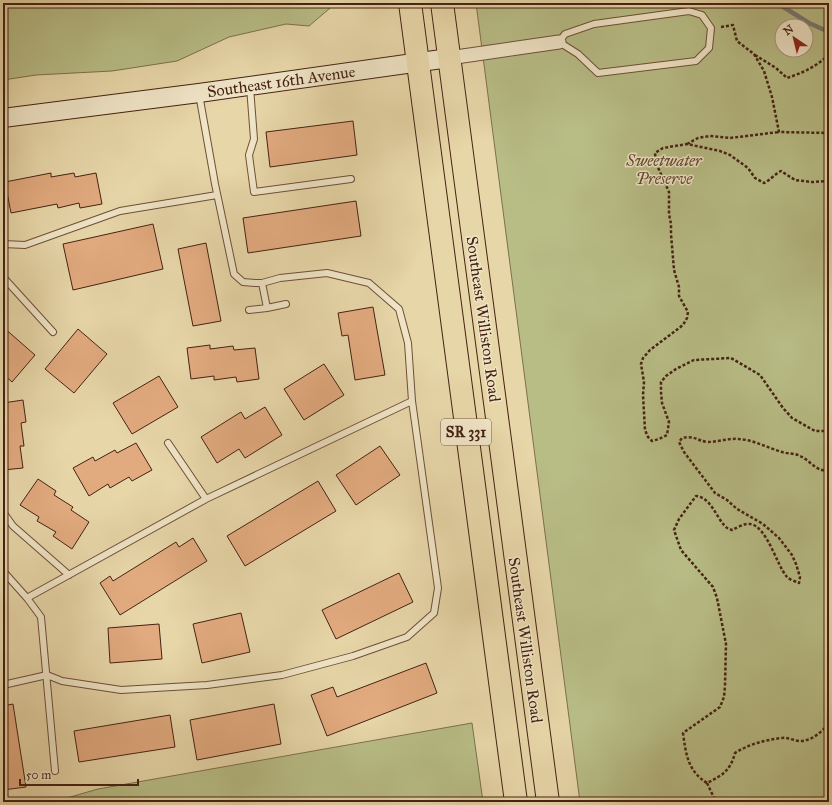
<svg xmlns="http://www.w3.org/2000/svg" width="832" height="805" font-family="'IM FELL Great Primer',serif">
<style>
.green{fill:#b8bd86;stroke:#7e704c;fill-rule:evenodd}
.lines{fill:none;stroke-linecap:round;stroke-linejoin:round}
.stream{stroke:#787b72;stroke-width:4.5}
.building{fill:#e2aa7f;stroke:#452213}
.lane-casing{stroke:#6e4f38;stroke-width:8}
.street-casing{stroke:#6e4f38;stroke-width:15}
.secondary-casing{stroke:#452213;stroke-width:20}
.highway-casing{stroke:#452213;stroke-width:24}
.path{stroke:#452213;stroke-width:2.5;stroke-dasharray:3 2;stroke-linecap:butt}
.lane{stroke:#efe4c6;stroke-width:6}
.street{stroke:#efe4c6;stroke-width:13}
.secondary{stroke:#efe4c6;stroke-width:18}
.highway{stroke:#e7d6a8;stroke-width:22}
.labels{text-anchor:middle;stroke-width:3;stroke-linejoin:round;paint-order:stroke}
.shield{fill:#efe4c6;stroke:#785c49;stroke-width:1}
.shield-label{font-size:15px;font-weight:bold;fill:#452213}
.street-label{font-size:16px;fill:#452213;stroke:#efe4c6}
.park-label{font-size:16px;font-style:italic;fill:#624930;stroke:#efe4c6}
</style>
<rect width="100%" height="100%" fill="#e7d6a8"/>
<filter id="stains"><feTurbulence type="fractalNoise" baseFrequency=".005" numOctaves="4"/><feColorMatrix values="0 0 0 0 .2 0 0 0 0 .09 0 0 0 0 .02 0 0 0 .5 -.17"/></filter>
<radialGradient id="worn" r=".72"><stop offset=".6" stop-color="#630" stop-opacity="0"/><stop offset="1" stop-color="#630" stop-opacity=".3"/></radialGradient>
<path class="green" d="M3,3H336L309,26L286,24L229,37L177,61L112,71L36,75L3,80Z
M476,3H829V802H580ZM782,26H806V50H782Z
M472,723L483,802H53L98,789Z"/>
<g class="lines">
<path class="stream" d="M777,3L809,23L829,32"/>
</g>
<path class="building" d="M353,121L357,155L270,167L266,132Z
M51,173V177L74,173L75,177L96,173L102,204L80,208L79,203L58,208L57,204L11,213L5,182Z
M356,201L361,236L248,253L243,218Z
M153,224L163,269L73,290L63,244Z
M206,243L221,321L193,326L178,249Z
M373,307L385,375L355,380L348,335L342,336L338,313Z
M3,327L35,355L12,382L3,374Z
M78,329L107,354L74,393L45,369Z
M210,345V349L233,346L234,350L255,348L259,379L237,382L236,377L214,380V376L191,379L187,348Z
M324,364L344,395L304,420L284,389Z
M159,376L178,407L132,434L113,403Z
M23,400L26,422L21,423L24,446H20L23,468L3,470V403Z
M265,407L282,435L245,458L239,449L217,463L201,437L241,412L245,419Z
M136,443L152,470L132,481L129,477L110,488L108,484L89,496L73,468L93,457L95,461L115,450L117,453Z
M380,446L400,475L356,505L336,475Z
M38,479L56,491L54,495L73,507L71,510L89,522L72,549L53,536L56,532L37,521L39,517L20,505Z
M318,481L336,511L245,566L227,536Z
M193,538L207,561L120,615L100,583L110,576L113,581L176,542L179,547Z
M399,573L413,602L336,639L322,610Z
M241,613L250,652L202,663L193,624Z
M159,624L162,659L110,663L108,628Z
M426,663L437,693L327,736L311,695L333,687L337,697Z
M13,704L26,787L3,790V706Z
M274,704L281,744L197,760L190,720Z
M170,715L175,747L79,762L74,731Z"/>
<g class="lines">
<g class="lane-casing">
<path id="lane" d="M689,11L702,15L711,28L709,48L696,61L598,73L578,54L559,42L565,34L594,24Z
M250,87L254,139L249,155L254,192L351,179
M3,244L25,245L120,211L217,195
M3,268L4,277
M3,277L53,332
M262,283L267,308L286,304
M249,310L267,308
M206,499L412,401
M3,512L13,526L69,575
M3,571L27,598L41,617L55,771
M27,598L206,499L168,443
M3,685L47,675L62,681L121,690L207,685L282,675L353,656L407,637L434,613L438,588L412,401L408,343L399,309L369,283L327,273L280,278L262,283H255L243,282L234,274L215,184L199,94"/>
</g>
<g class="street-casing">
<path id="street" d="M449,58L559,42"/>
</g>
<g class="secondary-casing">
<path id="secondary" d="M3,118L199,93L449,58"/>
</g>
<g class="highway-casing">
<path id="highway" d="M410,3L516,802
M442,3L548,802"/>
</g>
<path class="path" d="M721,27L733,25L737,41L754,54L764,71L772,97L779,132L829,133
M755,55L776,68L787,78C802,73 818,66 829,54
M687,144L698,138L710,136L730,138L779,132
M829,181L812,182L795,180L781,171C775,174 769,181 764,183L755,178L748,168L730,155L720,151L687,144L663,148L655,153L656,163L669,192V214L671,224V234L674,270L679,287V296L688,312L687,318L683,325L650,350L643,358L641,364L644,382L643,395L645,430L648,437L652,441L659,439L667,435L669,422L662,403L661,392V382L666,376L676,369L694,360L731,358L760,375L783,408L792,418L815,431H829
M829,470C817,473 810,460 800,456C795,453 788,454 782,452C768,448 754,440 739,439C728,438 717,442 708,442C697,441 695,435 682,438L679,442L684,452L715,493L727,500L737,509L763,524L779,538L792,555L796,564L800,577L799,583C795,581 790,580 787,577C777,566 767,526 750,524C744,523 737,528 732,530C729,529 726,528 724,525C716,516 710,497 696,496L679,519L674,530L681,550L713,587L717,598L726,644L725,686L724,697L720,707L683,733C686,755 688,771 707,783C723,775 730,771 735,753C749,744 765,740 782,738C788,737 794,741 800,741C812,741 821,732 829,724
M707,783L716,802"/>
<use href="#lane" class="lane"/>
<use href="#street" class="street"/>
<use href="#secondary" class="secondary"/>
<use href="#highway" class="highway"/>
</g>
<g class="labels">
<rect class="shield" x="441" y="419" width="50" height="26" rx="3"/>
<g class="shield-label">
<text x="466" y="437">SR 331</text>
</g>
<g class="street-label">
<text transform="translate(281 81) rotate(-8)" y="6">Southeast 16th Avenue</text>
<text transform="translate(484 319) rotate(82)" y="6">Southeast Williston Road</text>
<text transform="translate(526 640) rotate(82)" y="6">Southeast Williston Road</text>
</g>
<g class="park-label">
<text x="664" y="166">Sweetwater<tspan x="664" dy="18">Preserve</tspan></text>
</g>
</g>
<rect width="832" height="805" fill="none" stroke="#e7d6a8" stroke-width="16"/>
<rect x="4" y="4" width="824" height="797" fill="none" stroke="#452213" stroke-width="2"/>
<rect x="8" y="8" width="816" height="789" fill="none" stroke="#452213"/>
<g transform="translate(794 38) rotate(325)"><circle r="19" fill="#efe4c6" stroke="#ab967e"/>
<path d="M0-3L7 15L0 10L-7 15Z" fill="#8f2418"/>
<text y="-6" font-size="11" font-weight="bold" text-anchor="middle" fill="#452213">N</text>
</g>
<path d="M20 779v6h118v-6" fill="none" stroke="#452213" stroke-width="2"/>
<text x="26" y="779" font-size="12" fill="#452213" stroke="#efe4c6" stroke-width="3" paint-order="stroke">50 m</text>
<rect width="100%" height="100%" filter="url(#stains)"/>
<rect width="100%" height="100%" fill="url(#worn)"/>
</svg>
